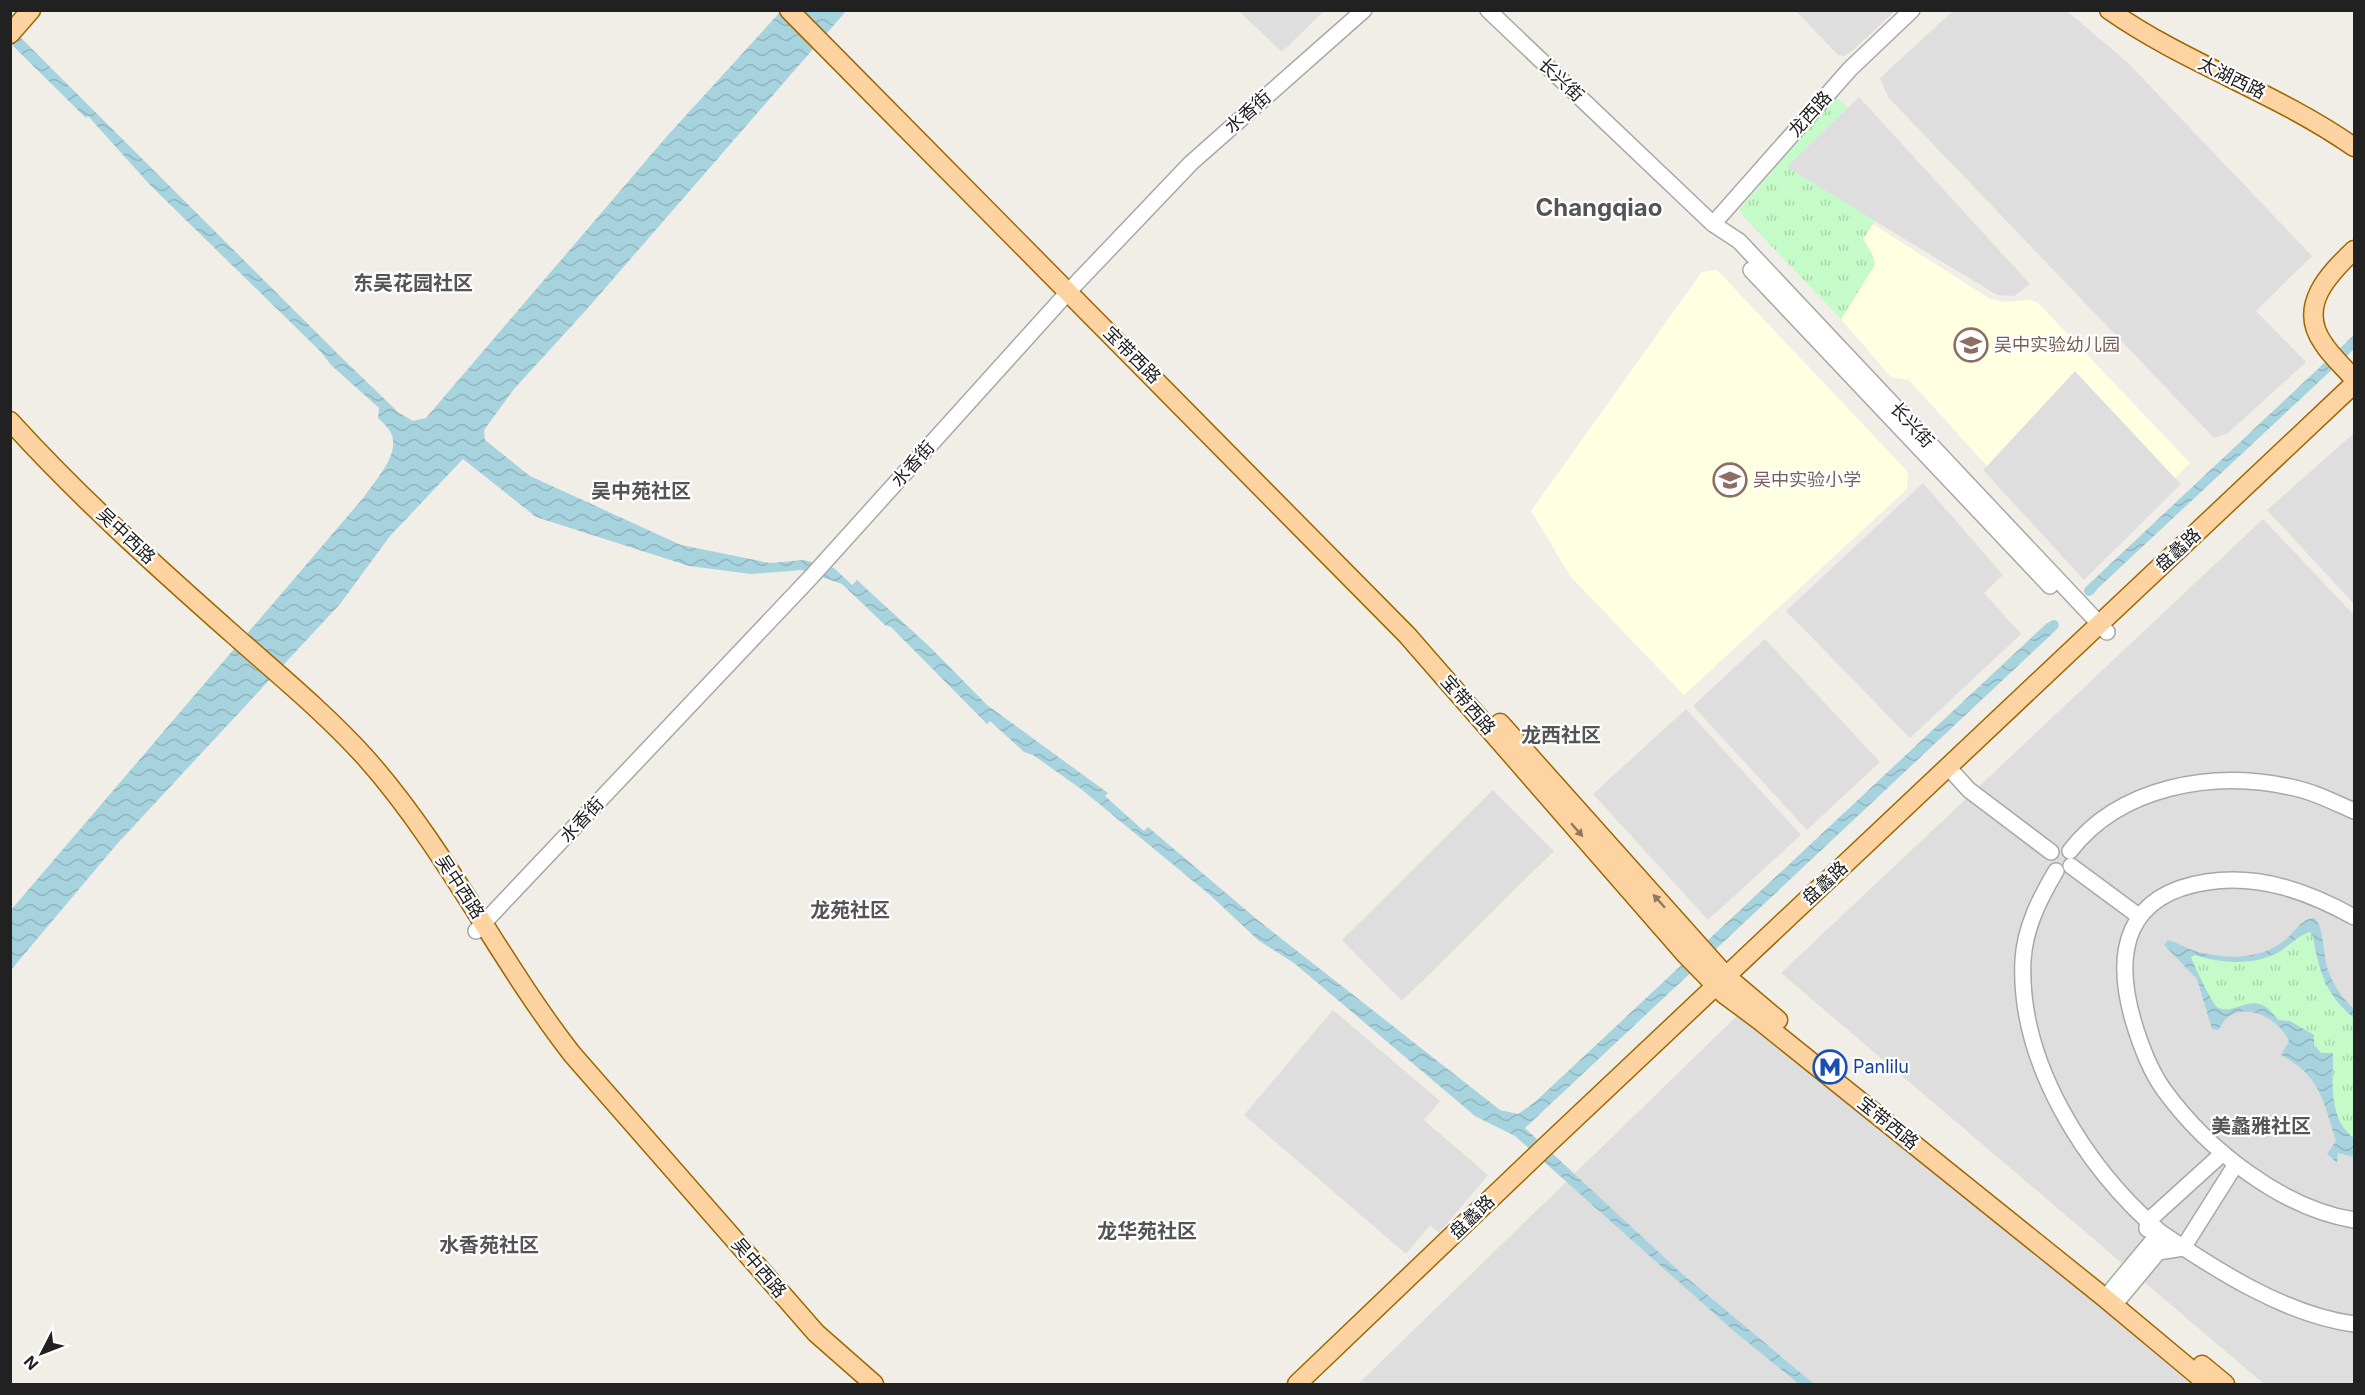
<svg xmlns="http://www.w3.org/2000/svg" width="2365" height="1395" font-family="Inter,'Noto Sans SC',sans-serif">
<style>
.residential{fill:#dfdede}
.education{fill:#ffffe2}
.park{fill:url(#park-tufts)}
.water{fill:url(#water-waves)}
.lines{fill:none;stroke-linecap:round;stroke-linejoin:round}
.canal{stroke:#a7d3df;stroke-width:10}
.minor-casing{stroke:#a8a8a8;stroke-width:18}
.major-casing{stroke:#9d6800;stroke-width:21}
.minor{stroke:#fff;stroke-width:15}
.major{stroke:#fdd4a1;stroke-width:18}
.oneway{fill:#8f7a61}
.labels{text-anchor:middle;stroke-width:4.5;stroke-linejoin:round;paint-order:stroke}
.street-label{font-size:18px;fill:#212121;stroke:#fff}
.education-label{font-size:18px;fill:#785e54;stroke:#fff;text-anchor:start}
.transit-label{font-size:18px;fill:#164399;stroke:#fff;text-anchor:start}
.neighbourhood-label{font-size:20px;font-weight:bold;fill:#545454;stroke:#fff}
.district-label{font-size:24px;font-weight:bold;fill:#545454;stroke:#fff}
</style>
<defs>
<pattern id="park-tufts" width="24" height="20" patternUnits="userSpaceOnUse" patternTransform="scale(1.5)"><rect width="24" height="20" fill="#c5fac9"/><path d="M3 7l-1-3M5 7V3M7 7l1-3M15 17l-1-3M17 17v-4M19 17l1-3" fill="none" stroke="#a9d6ac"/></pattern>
<pattern id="water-waves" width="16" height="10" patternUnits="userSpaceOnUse" patternTransform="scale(1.5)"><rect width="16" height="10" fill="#a7d3df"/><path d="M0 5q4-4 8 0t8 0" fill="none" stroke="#8fb5bf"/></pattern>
</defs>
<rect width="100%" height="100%" fill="#f1eee7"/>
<path class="residential" d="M1954,10L2067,11L2128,63L2312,256L2256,311L2306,362L2228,433L2214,438L1888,97L1880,78Z
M1239,11H1324L1282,52Z
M1796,11H1895L1852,51L1844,56L1838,55Z
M1859,97L2030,284L2014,296L1997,295L1786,167Z
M2075,371L2181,484L2084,580L1983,470Z
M2354,433V604L2267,510Z
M1923,483L2003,575L1984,593L2021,634L1910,738L1786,611Z
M2263,519L2354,615V1384H2264L1781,973Z
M1765,639L1880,762L1807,830L1693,706Z
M1686,709L1801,835L1708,920L1593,794Z
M1493,790L1554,851L1402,1001L1342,940Z
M1333,1010L1440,1101L1424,1120L1488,1175L1439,1233L1430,1225L1406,1254L1244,1115Z
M1741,1012L2109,1314L2191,1384H1358Z"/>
<path class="education" d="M1873,224L1990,299L2005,302L2030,300L2038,303L2190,463L2175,478L2075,371L1987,466L1909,380L1891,377L1841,319L1875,265L1872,254L1863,239Z
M1717,270L1908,472L1907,489L1684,695L1571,577L1531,511L1702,272Z"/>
<path class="park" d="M1835,97L1848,107L1787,167L1875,221L1863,239L1872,254L1875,264L1841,319L1743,216L1740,209L1830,100Z
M2310,932L2313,936C2317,971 2328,995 2354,1018V1138C2328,1118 2332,1084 2333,1054C2319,1056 2313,1048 2314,1035L2290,1021L2279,1020C2273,1015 2270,1008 2262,1005C2247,999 2228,1017 2215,1006C2213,1004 2195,966 2191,959L2192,955H2195C2223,964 2257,965 2282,950C2291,944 2300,934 2310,932Z"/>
<path class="water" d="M781,11H846L587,309L514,389L484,430L485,440L530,476L681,545L770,563L804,560L834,568L852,585L857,580L932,649L987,705L1108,793L1105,796L1144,831L1148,827L1259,921L1500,1110L1518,1114L1535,1102L2047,623L2055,631L1525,1128L1680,1272L1814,1384H1799L1735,1332L1515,1136L1475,1116L1294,963L1258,940L1210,895L1081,789L1033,755L1024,752L990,721L987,724L891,627L885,625L842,584L802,570L751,574L689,566L536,517L463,459L390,536L340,604L117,844L11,970V910L364,497C375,480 401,454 391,433C388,427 383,423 378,418L379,408L331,365L321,352L151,186L88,116L86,118L11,44V28L340,356L399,413L413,421L426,418L668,135Z
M2354,335V349L2095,591L2089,584Z
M2314,918C2324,924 2323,957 2328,970C2333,985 2343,999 2354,1009V1018C2326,995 2319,972 2313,936L2310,932C2300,934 2291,944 2282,950C2257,966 2223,964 2195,955L2191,957C2193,964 2213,1005 2217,1007C2230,1016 2247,998 2262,1005C2271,1009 2273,1015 2279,1020L2290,1021L2314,1035V1045L2321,1053H2333C2333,1083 2328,1119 2354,1138V1157L2338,1153L2337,1163L2327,1154L2336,1141C2323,1101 2321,1076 2281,1055L2289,1041C2280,1021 2252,1004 2231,1015C2224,1019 2222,1025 2218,1030L2212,1029L2197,979L2164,945L2168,940C2178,943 2186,948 2195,951C2224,959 2260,961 2285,940C2294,933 2302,918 2314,918Z"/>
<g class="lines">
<path class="canal" d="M2089,591L2092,588
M2051,627L2054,625"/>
<g class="minor-casing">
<path id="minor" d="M1488,10L1713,224L1739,241L2107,632
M1713,224L1850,69L1912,10
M1751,270L2050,586
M1948,767L1969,790L2051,852
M2070,851C2120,786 2213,770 2290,787C2312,791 2334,802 2354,811
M2071,866L2140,917
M2056,871C2040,898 2025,927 2023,960C2018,1062 2085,1167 2160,1232
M2354,917C2309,892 2260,874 2207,882C2127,894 2113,950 2133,1020C2140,1044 2149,1069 2164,1090C2207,1149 2281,1208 2354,1220
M476,931L811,577L1069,291L1191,163L1364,10
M2147,1229L2148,1221L2223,1153
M2158,1252L2183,1248L2236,1164
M2105,1298L2160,1232C2216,1270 2286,1315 2354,1324
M2114,1305L2164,1245"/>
</g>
<g class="major-casing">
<path id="major" d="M789,10L1407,635L1686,955L1724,994L1759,1020L2105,1298L2208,1384
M2109,10C2186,64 2277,93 2354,147
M10,34L31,10
M2354,250C2329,274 2297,306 2323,343C2331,356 2344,367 2354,379
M10,421C80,498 158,568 236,637C280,676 325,713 365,757C446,848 498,959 572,1054L816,1333L874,1384
M1500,723L1726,976L1778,1020
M2202,1365L2225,1384
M1297,1384L1548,1144L2354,384"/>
</g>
<use href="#minor" class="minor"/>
<use href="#major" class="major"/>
</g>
<defs><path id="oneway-solid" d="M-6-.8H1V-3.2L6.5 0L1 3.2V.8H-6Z" transform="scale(1.5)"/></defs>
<g class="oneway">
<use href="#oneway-solid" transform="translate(1577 830) rotate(49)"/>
<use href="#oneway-solid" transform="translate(1659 901) rotate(-132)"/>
</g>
<defs>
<g id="school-ring" transform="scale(1.725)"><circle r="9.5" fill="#fff" stroke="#8d6e63" stroke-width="1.5"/><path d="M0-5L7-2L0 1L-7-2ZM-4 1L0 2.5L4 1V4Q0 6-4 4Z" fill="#8d6e63"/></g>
<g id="metro-ring" transform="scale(1.725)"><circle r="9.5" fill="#fff" stroke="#1a4fb4" stroke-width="1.5"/><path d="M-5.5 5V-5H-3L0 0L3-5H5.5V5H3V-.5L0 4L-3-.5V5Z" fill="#1a4fb4"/></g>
</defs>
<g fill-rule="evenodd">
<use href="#school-ring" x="1971" y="345"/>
<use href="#school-ring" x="1730" y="480"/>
<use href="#metro-ring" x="1830" y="1067"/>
</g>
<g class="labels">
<g class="street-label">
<text transform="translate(2232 78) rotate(26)" y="6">太湖西路</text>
<text transform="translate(1561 80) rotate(43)" y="6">长兴街</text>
<text transform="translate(1248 112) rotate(-41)" y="6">水香街</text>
<text transform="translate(1810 114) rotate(-48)" y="6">龙西路</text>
<text transform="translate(1132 355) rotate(45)" y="6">宝带西路</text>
<text transform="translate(1912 425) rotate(47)" y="6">长兴街</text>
<text transform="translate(913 464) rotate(-48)" y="6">水香街</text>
<text transform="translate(126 536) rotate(43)" y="6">吴中西路</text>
<text transform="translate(2178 550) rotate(-43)" y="6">盘蠡路</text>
<text transform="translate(1468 705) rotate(49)" y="6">宝带西路</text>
<text transform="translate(582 820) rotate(-47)" y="6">水香街</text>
<text transform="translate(1825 883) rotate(-43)" y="6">盘蠡路</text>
<text transform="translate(460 887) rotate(57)" y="6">吴中西路</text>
<text transform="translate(1888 1123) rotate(39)" y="6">宝带西路</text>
<text transform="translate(1472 1217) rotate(-44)" y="6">盘蠡路</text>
<text transform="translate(759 1268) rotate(49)" y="6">吴中西路</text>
</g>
<g class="education-label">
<text x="1994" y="351">吴中实验幼儿园</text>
<text x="1753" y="486">吴中实验小学</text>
</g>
<g class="transit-label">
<text x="1853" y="1073">Panlilu</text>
</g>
<g class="neighbourhood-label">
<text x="413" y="290">东吴花园社区</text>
<text x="641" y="498">吴中苑社区</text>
<text x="1561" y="742">龙西社区</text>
<text x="850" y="917">龙苑社区</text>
<text x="2261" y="1133">美蠡雅社区</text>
<text x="1147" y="1238">龙华苑社区</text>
<text x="489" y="1252">水香苑社区</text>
</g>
<g class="district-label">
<text x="1599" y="216">Changqiao</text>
</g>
</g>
<rect width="2365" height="1395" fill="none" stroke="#212121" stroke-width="24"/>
<g transform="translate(42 1353) rotate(228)" stroke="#ffffff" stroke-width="4.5" paint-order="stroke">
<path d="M0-4.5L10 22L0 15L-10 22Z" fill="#212121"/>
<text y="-9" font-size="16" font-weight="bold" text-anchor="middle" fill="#212121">N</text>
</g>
</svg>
